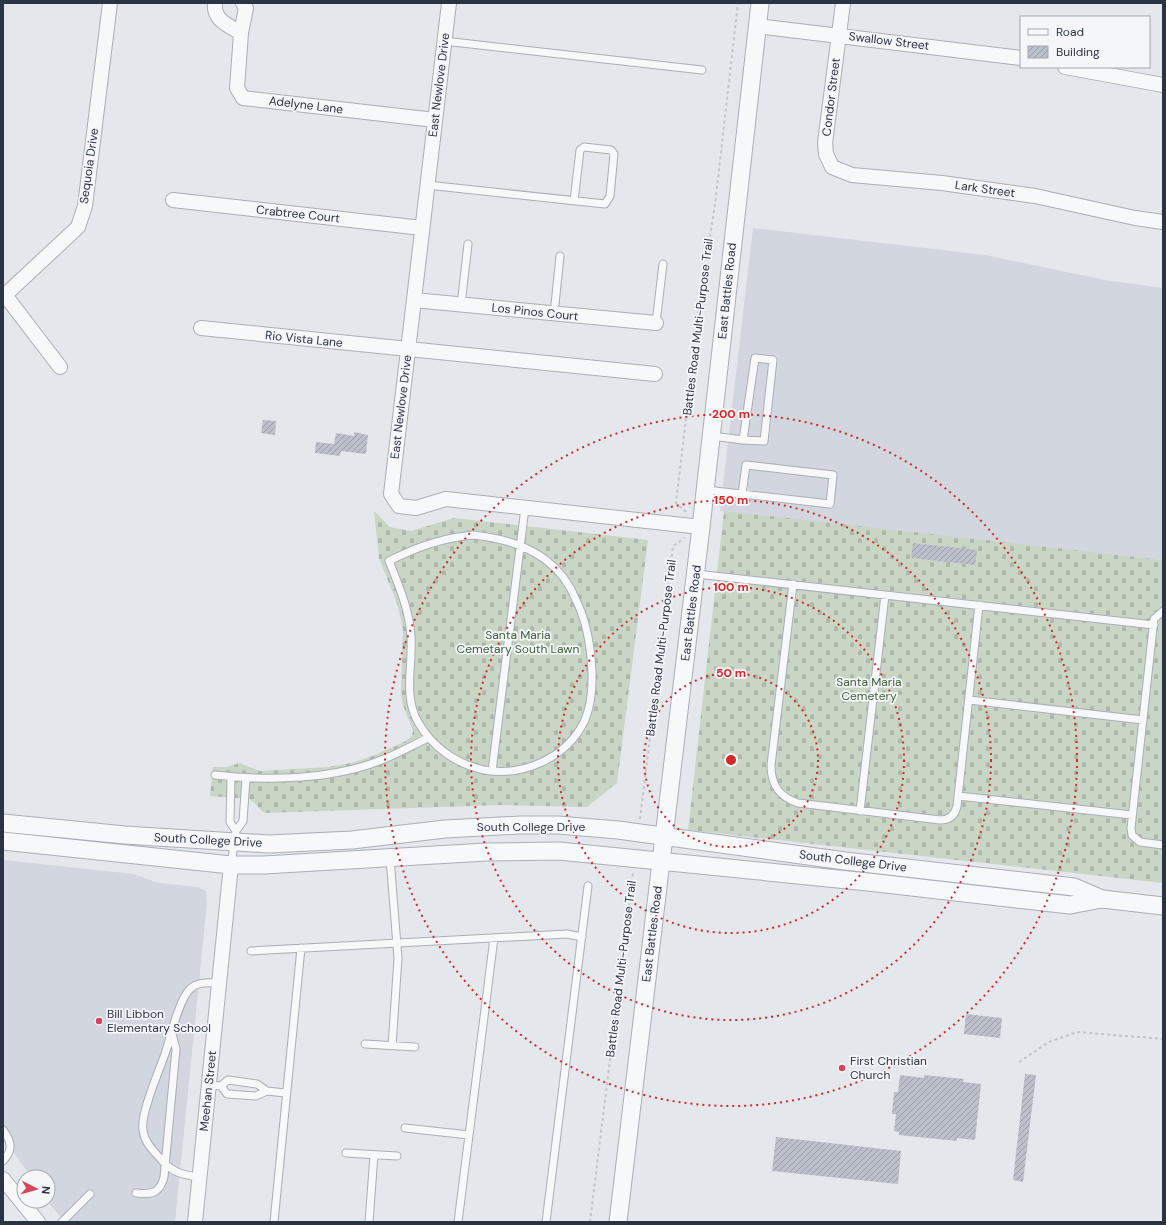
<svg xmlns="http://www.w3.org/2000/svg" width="1166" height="1225" font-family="'DM Sans',sans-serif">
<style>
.built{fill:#d2d6de}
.cemetery{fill:url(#cemetery-stones)}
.building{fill:url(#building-hatch)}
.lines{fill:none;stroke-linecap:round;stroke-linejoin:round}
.service-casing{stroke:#a9aeb7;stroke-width:9}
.minor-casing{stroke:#a9aeb7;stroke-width:16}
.tertiary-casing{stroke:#a9aeb7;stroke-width:19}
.path{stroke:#c2c5cb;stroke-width:2;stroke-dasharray:3 3;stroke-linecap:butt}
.service{stroke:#f7f8fa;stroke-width:7}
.minor{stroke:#f7f8fa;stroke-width:14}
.tertiary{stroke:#f7f8fa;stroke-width:17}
.ring{fill:none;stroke:#d62828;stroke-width:2;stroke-dasharray:2 4}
.poi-dot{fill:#d1495b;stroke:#f4f6f9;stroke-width:1.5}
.labels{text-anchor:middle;stroke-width:3.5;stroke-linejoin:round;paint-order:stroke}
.street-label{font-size:12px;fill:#2b3445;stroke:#f4f6f9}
.park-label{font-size:12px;fill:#3f6138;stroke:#f4f6f9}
.poi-label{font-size:12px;fill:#2b3445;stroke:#f4f6f9;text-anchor:start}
.centre{fill:#d62828;stroke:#f4f6f9;stroke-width:2}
.ring-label{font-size:12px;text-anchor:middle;font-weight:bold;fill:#d62828;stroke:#f4f6f9;stroke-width:3.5;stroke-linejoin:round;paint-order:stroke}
</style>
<defs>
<pattern id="cemetery-stones" width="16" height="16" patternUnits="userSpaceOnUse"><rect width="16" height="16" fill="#c9d6c5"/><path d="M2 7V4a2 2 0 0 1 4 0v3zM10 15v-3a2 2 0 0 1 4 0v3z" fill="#adb8ab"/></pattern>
<pattern id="building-hatch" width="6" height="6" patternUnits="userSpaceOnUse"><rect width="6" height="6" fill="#bbc0ca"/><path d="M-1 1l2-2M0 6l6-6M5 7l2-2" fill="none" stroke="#989da6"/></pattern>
</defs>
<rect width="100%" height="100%" fill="#e4e7ec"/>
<path class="built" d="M753,228L985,255L1105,280L1163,288V560L720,511Z
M3,860L134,874L158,883L198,887L206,891L207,902L175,1222H65L47,1201L48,1177H31L12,1150L3,1140Z"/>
<path class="cemetery" d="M374,511L390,527L411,531L454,518L648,540L617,783L587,807L500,805L264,813L250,799L210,796L213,767H227L239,763L260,771L328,767L351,763L370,757L404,742L412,736L413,731L403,705L401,693L403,630L398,606L379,558Z
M724,511L1163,560V883L688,830Z"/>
<path class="building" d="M263,420L276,421L275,435L261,433Z
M354,432L368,435L366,454L341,451L340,456L315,453L316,442L334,444L336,433L354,436Z
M913,543L977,550L975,565L911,558Z
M966,1014L1002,1018L1000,1038L964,1034Z
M1025,1074L1036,1075L1023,1182L1013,1180Z
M900,1075L924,1078V1075L964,1079L963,1082L981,1084L975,1140L957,1138V1141L899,1135V1132L894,1131L896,1114H892L894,1092H898Z
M776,1137L901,1151L898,1184L772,1171Z"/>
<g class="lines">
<g class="service-casing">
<path id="service" d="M444,41L702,70
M427,185L605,204L610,196L614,154L611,150L584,147L580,150L574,201
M461,305L468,244
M554,314L560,256
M656,323L663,264
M755,358L773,360L764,441L743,440Z
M712,436L743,440
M706,490L830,504L833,475L746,465L742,494
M473,535C500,538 524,544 546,560C559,570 570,585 576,600C591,630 599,690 584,722C566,758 523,777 484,770C456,764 432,747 418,722C403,696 413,665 411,636C409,609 399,586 389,561C417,547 442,538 473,535Z
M696,574L1154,625
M793,584L771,765C771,785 779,797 798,803L940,820C949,820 955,816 957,806L979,605
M1163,611L1154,619L1131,828L1132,835L1140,842L1163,845
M969,700L1143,720
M492,771L525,508
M215,775C268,781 334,780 384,759C399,753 413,745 428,738
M231,777L230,822L236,831
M958,796L1132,815
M860,811L885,595
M390,858L398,958L392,1046
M231,865L236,831L243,821L246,779
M251,951L567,934L582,937
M365,1044L415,1047
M209,1085L221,1086L228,1080L257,1084L267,1091L256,1096L227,1094L221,1086
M267,1091L285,1093
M405,1128L469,1135
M3,1130C12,1142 13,1150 3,1161
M346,1153L397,1156
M199,1177C182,1175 171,1172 160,1158C152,1150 144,1141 143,1130C140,1114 160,1069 166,1051C171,1035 179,1000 190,989C198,981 209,983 219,983
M136,1193C152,1195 160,1193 164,1177L176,1049L172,1034
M62,1222L90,1194
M274,1222L301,948
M369,1222L374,1155
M458,1222L494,938
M546,1222L588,886"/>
</g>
<g class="minor-casing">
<path id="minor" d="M215,3C213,20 228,25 241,33
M243,3L246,8L241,33L237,88L243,98L435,120
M449,3L391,494L399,506L416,508L446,499L701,527
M843,3L825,143L826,154L832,167L852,175L942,183L1035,196L1135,218L1163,222
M757,26L1021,58
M1065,67L1163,85
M173,200L422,228
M5,295L60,367
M3,297L78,227L85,206L110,3
M414,300L656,323
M201,328L655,374
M3,1179L38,1222
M195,1222L231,865"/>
</g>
<g class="tertiary-casing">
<path id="tertiary" d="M3,823L125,835L269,844L352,840L445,829L521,825H558L618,830L845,861L1074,887L1102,899
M3,841L231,865H264L486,852L559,851L868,882L1070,905L1102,899L1163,906
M618,1222L701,527L760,3"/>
</g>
<path class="path" d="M686,512L676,503L701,290L715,205L738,3
M640,819L673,546L685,538
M1019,1062L1049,1042L1077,1032L1163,1039
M590,1222L633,873"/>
<use href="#service" class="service"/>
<use href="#minor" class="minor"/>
<use href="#tertiary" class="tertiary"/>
</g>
<g class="ring">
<circle cx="731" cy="760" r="87"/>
<circle cx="731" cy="760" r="173"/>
<circle cx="731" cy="760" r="260"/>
<circle cx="731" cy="760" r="346"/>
</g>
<g class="poi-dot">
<circle cx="99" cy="1021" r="4"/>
<circle cx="842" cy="1068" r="4"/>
</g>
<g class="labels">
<g class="street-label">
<text transform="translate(889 41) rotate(7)" y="4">Swallow Street</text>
<text transform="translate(439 85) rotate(-83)" y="4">East Newlove Drive</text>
<text transform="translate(831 97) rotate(-83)" y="4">Condor Street</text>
<text transform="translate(306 105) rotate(7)" y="4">Adelyne Lane</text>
<text transform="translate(89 166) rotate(-82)" y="4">Sequoia Drive</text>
<text transform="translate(985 189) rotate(8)" y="4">Lark Street</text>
<text transform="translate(298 214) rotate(6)" y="4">Crabtree Court</text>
<text transform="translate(727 291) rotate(-84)" y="4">East Battles Road</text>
<text transform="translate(535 312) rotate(6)" y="4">Los Pinos Court</text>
<text transform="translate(698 327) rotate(-83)" y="4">Battles Road Multi-Purpose Trail</text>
<text transform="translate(304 339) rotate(6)" y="4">Rio Vista Lane</text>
<text transform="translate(401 407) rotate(-83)" y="4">East Newlove Drive</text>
<text transform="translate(691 613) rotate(-83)" y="4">East Battles Road</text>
<text transform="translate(661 648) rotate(-83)" y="4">Battles Road Multi-Purpose Trail</text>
<text x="531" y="831">South College Drive</text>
<text transform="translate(208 840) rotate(3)" y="4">South College Drive</text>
<text transform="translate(853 861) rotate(7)" y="4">South College Drive</text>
<text transform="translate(652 934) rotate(-83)" y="4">East Battles Road</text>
<text transform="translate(621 969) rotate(-83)" y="4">Battles Road Multi-Purpose Trail</text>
<text transform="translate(208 1091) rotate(-84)" y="4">Meehan Street</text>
</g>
<g class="park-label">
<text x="518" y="639">Santa Maria<tspan x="518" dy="14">Cemetary South Lawn</tspan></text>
<text x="869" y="686">Santa Maria<tspan x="869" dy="14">Cemetery</tspan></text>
</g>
<g class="poi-label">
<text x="107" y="1018">Bill Libbon<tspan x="107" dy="14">Elementary School</tspan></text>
<text x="850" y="1065">First Christian<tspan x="850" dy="14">Church</tspan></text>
</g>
</g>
<circle cx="731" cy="760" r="6" class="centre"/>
<g class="ring-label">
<text x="731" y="418">200 m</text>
<text x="731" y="504">150 m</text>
<text x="731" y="591">100 m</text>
<text x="731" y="677">50 m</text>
</g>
<rect width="1166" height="1225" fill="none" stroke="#2b3445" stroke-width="8"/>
<rect x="1020" y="16" width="130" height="52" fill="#f4f6f9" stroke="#a4a8b1"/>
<rect x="1028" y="29" width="20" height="6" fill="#f7f8fa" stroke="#a4a8b1"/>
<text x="1056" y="36" font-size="12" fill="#2b3445">Road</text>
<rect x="1028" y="46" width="20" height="12" fill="url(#building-hatch)" stroke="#a4a8b1"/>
<text x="1056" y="56" font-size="12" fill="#2b3445">Building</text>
<g transform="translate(36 1189) rotate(96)"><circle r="19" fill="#f4f6f9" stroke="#a4a8b1"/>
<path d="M0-3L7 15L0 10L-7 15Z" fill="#d1495b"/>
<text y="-6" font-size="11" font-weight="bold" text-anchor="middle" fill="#2b3445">N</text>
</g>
</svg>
